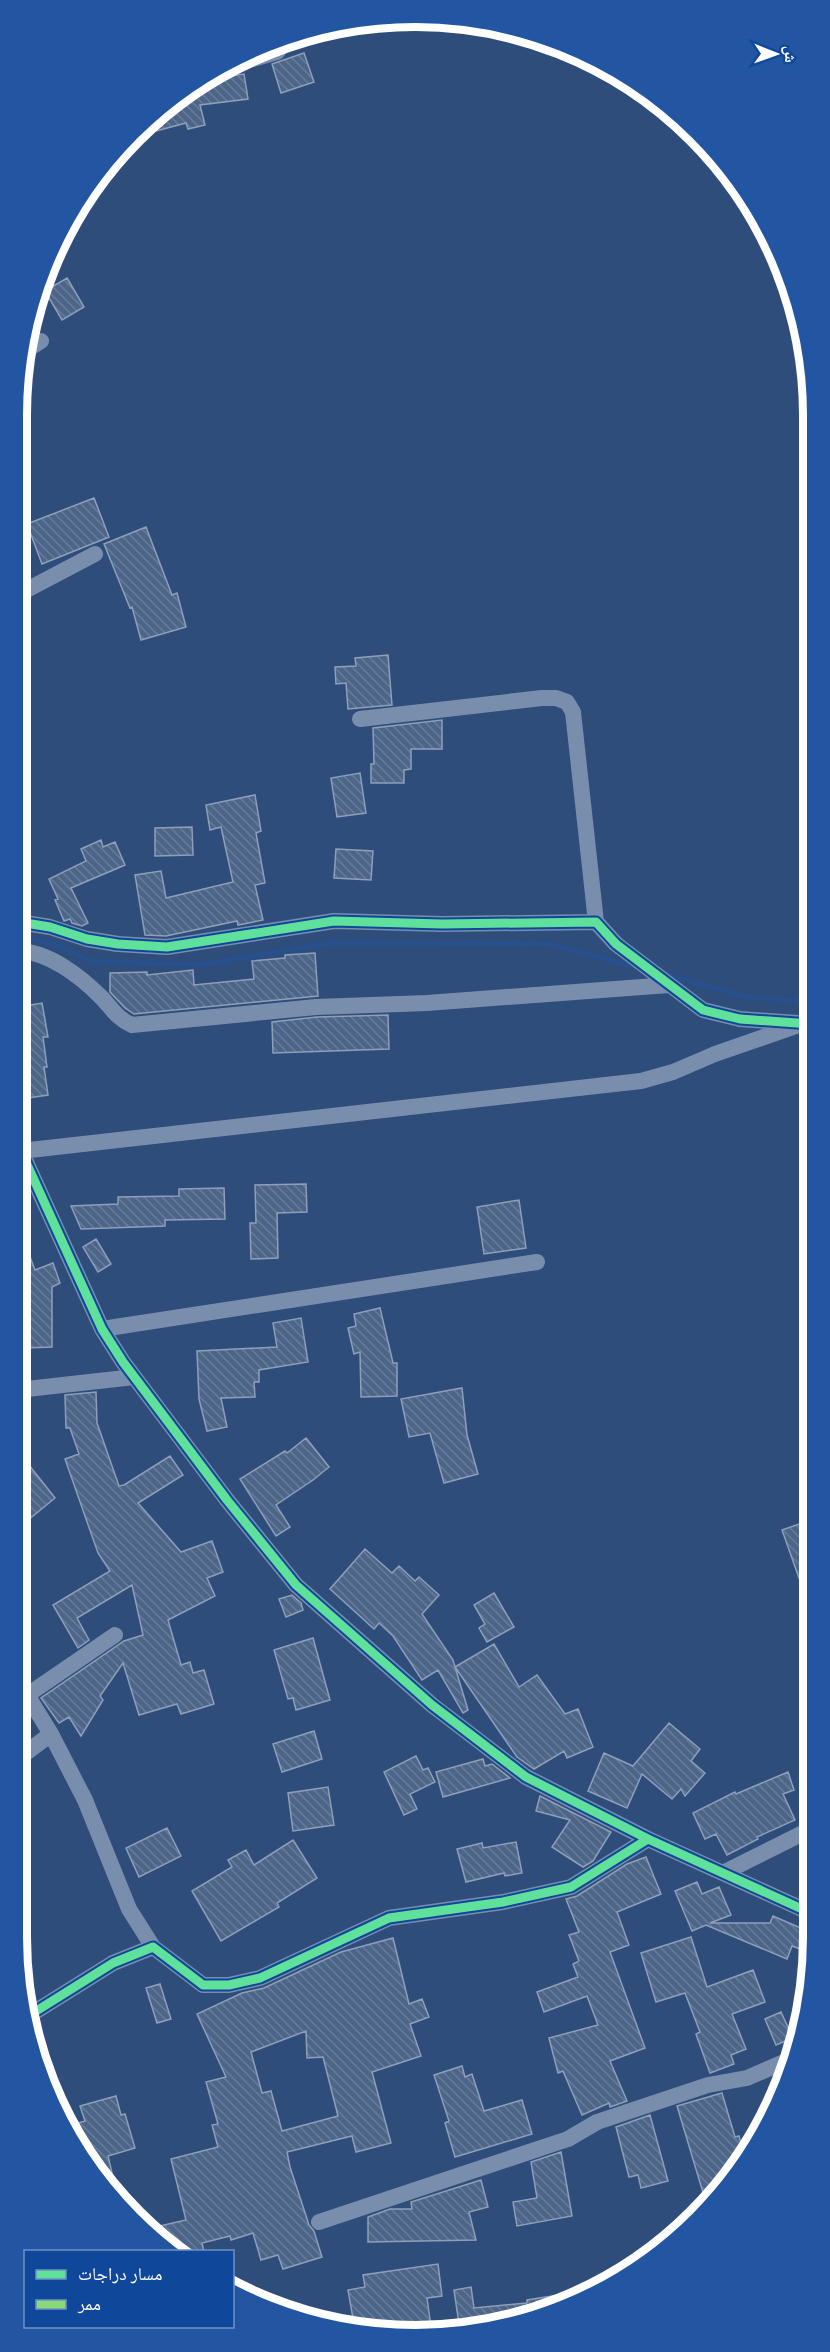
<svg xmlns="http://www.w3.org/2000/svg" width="830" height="2352" font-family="'IBM Plex Sans','Noto Naskh Arabic',sans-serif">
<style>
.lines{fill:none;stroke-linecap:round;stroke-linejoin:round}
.stream{stroke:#28508c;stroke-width:5}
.building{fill:url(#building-back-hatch);stroke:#8ea0b9;stroke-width:1.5;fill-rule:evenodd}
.minor{stroke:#798ead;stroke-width:16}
.quiet{stroke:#86db77;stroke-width:8;stroke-dasharray:15 8;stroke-linecap:butt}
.cycleway-casing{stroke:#0f479a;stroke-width:13}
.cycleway{stroke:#60e19b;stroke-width:9}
.rim{fill:none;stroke:#fff;stroke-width:8}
</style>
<defs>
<pattern id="building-back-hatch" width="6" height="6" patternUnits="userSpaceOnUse" patternTransform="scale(1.5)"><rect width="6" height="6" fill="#4c6589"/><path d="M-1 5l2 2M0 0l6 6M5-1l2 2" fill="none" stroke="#677c9b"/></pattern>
</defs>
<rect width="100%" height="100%" fill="#2e4d7a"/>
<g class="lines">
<path class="stream" d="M19,938L52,943L90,961L199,965L331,943L549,944L635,967
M667,975L748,997L811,1002"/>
</g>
<path class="building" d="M304,53L314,82L281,93L272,64Z
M244,74L248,99L200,105L205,125L188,129L186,123L156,131L152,116L200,81Z
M67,278L84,307L62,320L45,291Z
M94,498L109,537L42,564L27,524Z
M146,527L172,595L177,593L186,627L141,640L132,607L130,608L104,544Z
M388,655L392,705L348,709L346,683L336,684L335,667L356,666L355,658Z
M442,720V749H411V769L404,770V783H371V764H374L373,728Z
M360,773L366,813L337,817L331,778Z
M255,795L261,831L256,833L265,883L255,885L263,920L238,925L237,921L166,936L145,935L135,875L161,871L166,898L233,882L221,827L210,830L206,805Z
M192,827L193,855L155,856V828Z
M101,840L103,847L115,842L125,865L71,888L88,923L82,926L72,923L70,919L64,921L55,900L58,899L49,879L86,861L81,849Z
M336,849L373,851L371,880L334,878Z
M315,953L318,996L134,1014L125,1008L110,992V973L147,972V975L193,970L194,985L254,979L252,961L285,958V955Z
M42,1003L48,1037H43L47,1067H44L48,1095L28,1098L26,1089L20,1090L19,1007Z
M388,1015L389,1049L273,1053L272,1022L317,1017Z
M306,1184L307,1212L277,1213L278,1258L251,1259L250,1223H256L255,1185Z
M224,1188L225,1219L165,1220V1226L81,1229L71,1206L118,1204V1197L179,1196V1189Z
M519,1200L526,1248L484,1254L477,1207Z
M20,1236H22L35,1270L53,1263L60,1283L52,1287V1347L25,1348V1331H21Z
M96,1239L111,1264L98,1272L83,1247Z
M380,1308L393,1363H397V1396L361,1397L360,1352L354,1354L348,1328L356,1326L354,1314Z
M301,1318L308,1362L259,1370V1382H254L255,1397L221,1398L227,1427L207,1431L199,1399L197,1351L277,1347L273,1323Z
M462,1388L467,1435L478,1474L444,1483L430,1433L409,1437L401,1399Z
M96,1392L97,1423L119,1486L124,1485L170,1456L183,1475L138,1503L181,1552L212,1541L223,1572L207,1578L215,1596L168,1620L181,1665L190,1662L193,1673L204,1670L214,1704L181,1714L177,1704L139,1715L123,1663L100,1696L103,1700L81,1736L69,1717L59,1723L41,1698L124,1641L143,1635L132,1585L77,1618L89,1640L78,1648L53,1605L110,1571L98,1553L65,1459L79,1454L70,1428H66L65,1395Z
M306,1438L329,1467L313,1480L276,1505L290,1527L276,1536L240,1479L285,1451L287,1453Z
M21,1455L55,1498L22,1525V1474Z
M805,1522L807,1526L813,1524V1573L799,1578L782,1530Z
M365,1549L392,1573L399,1566L415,1581L419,1577L439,1595L422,1614L453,1660L455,1667L494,1644L519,1687L537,1675L565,1714L578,1709L593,1747L567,1758L564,1751L534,1769L517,1757L455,1667L468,1710L463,1713L438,1670L422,1680L393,1636L379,1623L374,1629L330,1589Z
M494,1593L514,1627L487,1642L479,1628L485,1624L474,1605Z
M292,1595L301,1603L303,1610L286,1617L279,1599Z
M313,1638L330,1700L296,1710L293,1698L288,1699L274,1650Z
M669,1723L700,1749L691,1761L705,1773L685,1796L681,1789L672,1799L642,1774L627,1808L588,1791L604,1753L633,1766Z
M314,1731L322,1759L282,1772L273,1744Z
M416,1756L423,1770L428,1768L435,1782L410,1794L417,1809L404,1815L384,1772Z
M483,1759L485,1766L492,1764L510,1778L443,1797L436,1772Z
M788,1772L794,1790L783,1794L795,1820L757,1837L758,1839L727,1855L716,1834L705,1839L693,1813L735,1792L736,1794Z
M328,1787L334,1825L293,1831L288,1793Z
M540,1796L611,1832L593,1861L583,1867L552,1847L570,1820L536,1811Z
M167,1828L181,1856L139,1877L126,1848Z
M293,1840L317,1878L277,1903L279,1907L221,1941L192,1891L232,1867L228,1860L246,1850L254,1865Z
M516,1842L522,1873L505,1876L504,1873L466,1882L457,1849L482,1843L483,1848Z
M646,1857L661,1894L617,1912L629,1945L610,1952L645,2048L610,2061L627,2101L610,2107L609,2103L582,2115L563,2071L558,2073L549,2038L598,2025L587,1996L544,2012L537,1992L578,1977L573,1964L579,1961L569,1935L579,1932L566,1899L577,1896L627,1864Z
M697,1882L702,1894L719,1887L731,1915L710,1923H770L773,1916L810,1932L803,1950L792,1946L787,1959L706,1925L692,1931L675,1891Z
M691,1937L707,1987L753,1970L765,2002L732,2014L746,2049L731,2055L734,2064L710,2073L696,2034L700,2032L685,1993L656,2002L641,1953Z
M393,1938L409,2004L422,1999L429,2017L410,2024L421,2056L372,2072L391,2143L356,2152L352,2136L287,2152L290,2167L309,2225L314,2231L322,2257L283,2269L278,2255L261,2260L253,2233L231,2240L230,2236L202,2243L204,2252H171L147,2229L186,2220L171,2159L218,2147L212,2125L218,2124L206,2082L226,2077L197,2014L242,1993L264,1988L341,1952ZM306,2031L307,2058L323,2057L338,2116L282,2131L271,2091L262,2093L251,2052Z
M160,1984L171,2019L157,2023L146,1988Z
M781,2012L793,2038L776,2045L765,2019Z
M462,2066L465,2077L472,2074L484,2111L522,2100L532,2134L455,2157L445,2123L449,2121L434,2075Z
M722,2093L735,2137L739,2136L745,2159L707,2206L677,2106Z
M116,2096L121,2115L125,2114L135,2148L108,2156L112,2173L101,2176L69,2126L85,2121L80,2106Z
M650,2115L668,2181L641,2188L638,2175L629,2177L616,2127Z
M561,2152L572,2216L517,2226L513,2202L537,2198L531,2162Z
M481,2180L488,2207L469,2212L476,2240L368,2242V2217L390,2209H412L411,2202Z
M438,2264L442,2296L427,2298L432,2334L363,2332L355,2330L348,2290L365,2287L363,2275Z
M471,2287L474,2308L527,2303V2300L571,2293L572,2297L518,2322L460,2331L454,2290Z"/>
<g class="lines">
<path class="minor" d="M221,68L277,52L289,37
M25,351L41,341
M17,595L95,554
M360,719L542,698H556L567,702L573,712L596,922
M19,922L50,927L87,939L118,944L167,947L334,921L442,924L596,922L616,944L703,1010L740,1019L811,1024
M19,951C49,952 80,976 101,997C111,1007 117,1019 132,1025L316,1007L427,1003L669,985
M20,1149L102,1329L123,1362L227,1500L296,1585L432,1705L526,1777L648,1839L813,1914
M21,1151L641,1081L673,1072L715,1054L796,1026
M102,1329L537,1262
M21,1392L27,1389L134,1377
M27,1695L51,1734L85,1800L129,1909L153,1947
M23,1698L115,1635
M23,1755L51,1734
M723,1873L813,1828
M25,2018L113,1963L153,1947L203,1985H229L260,1978L389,1918L503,1902L571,1887L648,1839
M319,2222L568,2139L597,2122L708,2085L747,2078L791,2059"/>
<path class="quiet" d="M812,1347L807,1355L812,1378"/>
<g class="cycleway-casing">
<path id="cycleway" d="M19,922L50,927L87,939L118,944L167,947L334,921L442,924L596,922L616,944L703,1010L740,1019L811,1024
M20,1149L102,1329L123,1362L227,1500L296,1585L432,1705L526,1777L648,1839L813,1914
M25,2018L113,1963L153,1947L203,1985H229L260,1978L389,1918L503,1902L571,1887L648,1839"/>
</g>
<use href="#cycleway" class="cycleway"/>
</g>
<path d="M0 0H830V2352H0ZM415 27H415A388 388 0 0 1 803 415V1937A388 388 0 0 1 415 2325H415A388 388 0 0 1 27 1937V415A388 388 0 0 1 415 27Z" fill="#2256a2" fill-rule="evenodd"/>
<path class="rim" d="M415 27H415A388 388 0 0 1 803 415V1937A388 388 0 0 1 415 2325H415A388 388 0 0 1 27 1937V415A388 388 0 0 1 415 27Z"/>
<rect x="24" y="2250" width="210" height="78" fill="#0f479a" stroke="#6f91c2" stroke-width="1.5"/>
<rect x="36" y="2270" width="30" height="9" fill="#60e19b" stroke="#6f91c2" stroke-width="1.5"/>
<text x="78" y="2280" font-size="18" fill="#ffffff">مسار دراجات</text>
<rect x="36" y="2300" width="30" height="9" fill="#86db77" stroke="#6f91c2" stroke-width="1.5"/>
<text x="78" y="2310" font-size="18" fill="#ffffff">ممر</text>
<g transform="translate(776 54) rotate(91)" stroke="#0f479a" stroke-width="4.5" paint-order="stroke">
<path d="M0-4.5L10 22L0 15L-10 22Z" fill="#ffffff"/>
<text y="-9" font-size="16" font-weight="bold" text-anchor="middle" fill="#ffffff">ش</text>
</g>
</svg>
